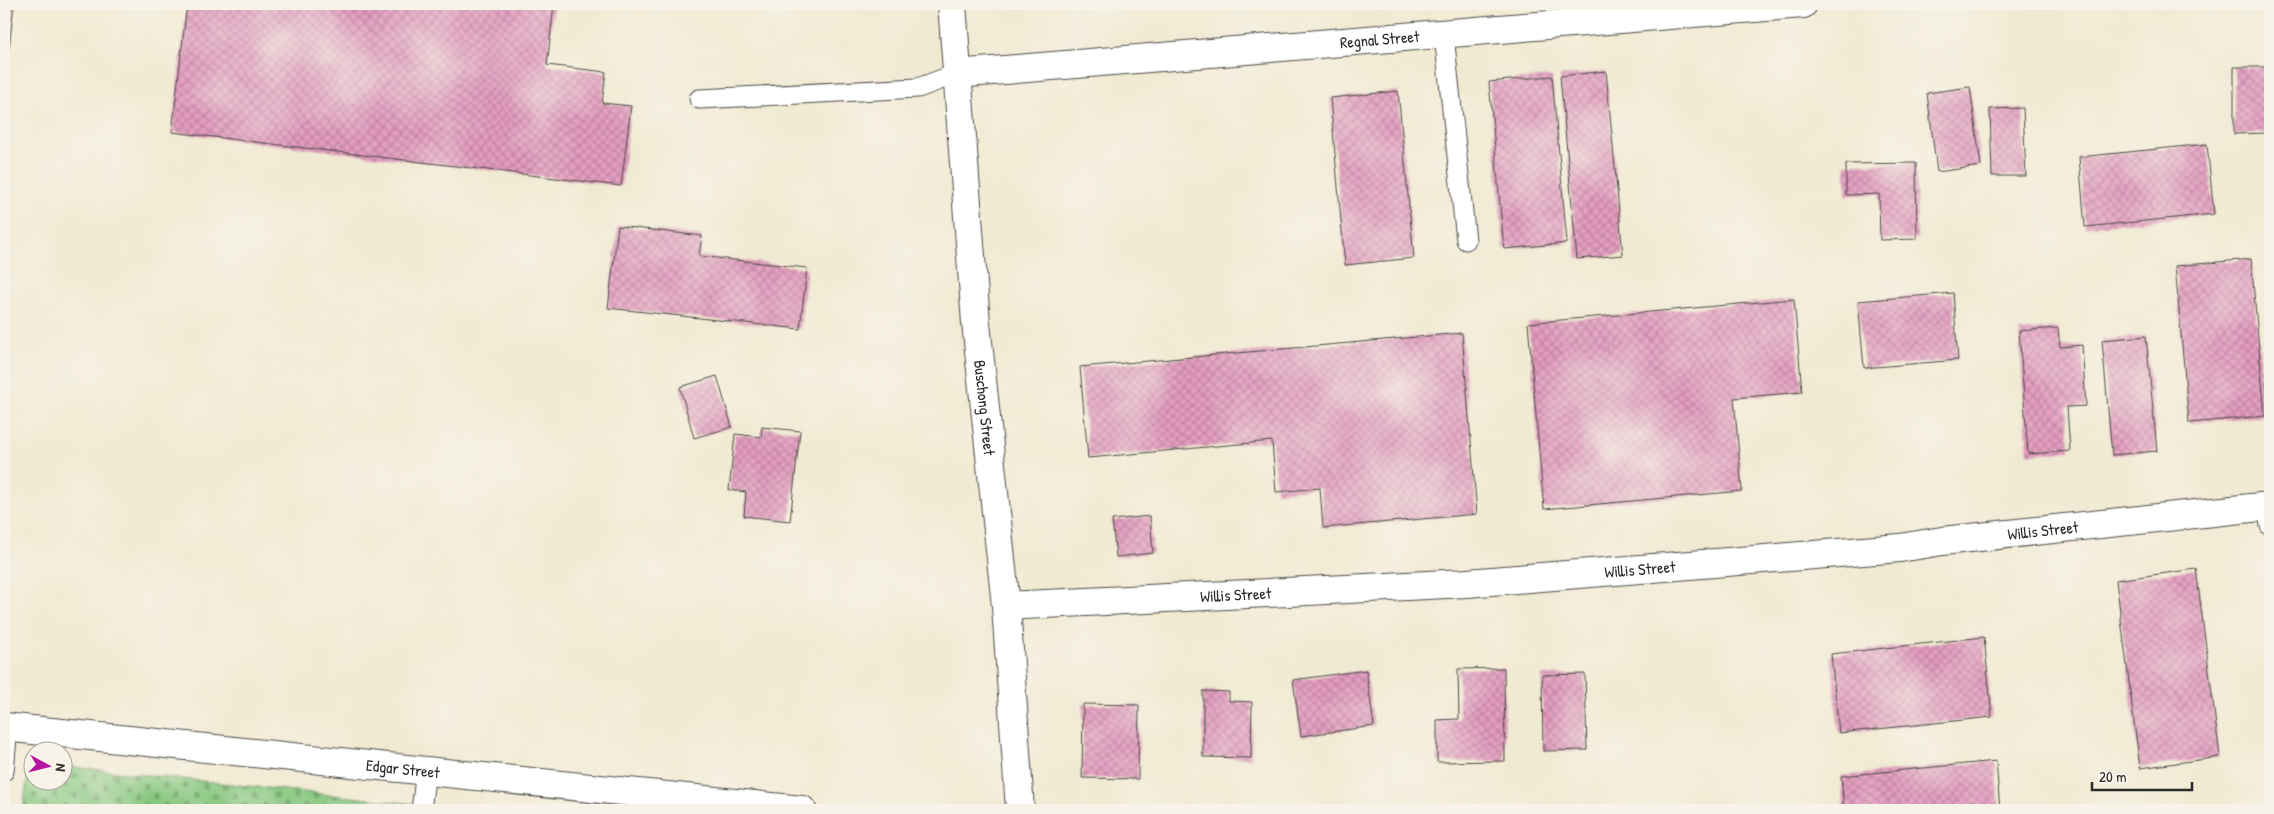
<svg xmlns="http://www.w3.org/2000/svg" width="2274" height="814" font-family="'Patrick Hand',sans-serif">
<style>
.cemetery{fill:url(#cemetery-stones);stroke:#587955}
.building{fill:url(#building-cross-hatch)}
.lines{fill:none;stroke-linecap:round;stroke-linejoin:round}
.service-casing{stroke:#494844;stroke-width:21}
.minor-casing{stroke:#494844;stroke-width:30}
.service{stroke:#fff;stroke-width:19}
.minor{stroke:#fff;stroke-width:28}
.labels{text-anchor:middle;stroke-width:4;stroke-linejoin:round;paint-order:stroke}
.street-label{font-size:16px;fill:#2b2b2b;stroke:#f7f3e8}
</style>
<defs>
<pattern id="cemetery-stones" width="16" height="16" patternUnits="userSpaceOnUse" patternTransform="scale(1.25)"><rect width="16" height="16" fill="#86c77f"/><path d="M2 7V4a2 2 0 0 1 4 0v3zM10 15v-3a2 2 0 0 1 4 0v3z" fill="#6ea268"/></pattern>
<pattern id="building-cross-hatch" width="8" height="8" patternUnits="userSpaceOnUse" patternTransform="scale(1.25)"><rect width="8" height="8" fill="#e59ec1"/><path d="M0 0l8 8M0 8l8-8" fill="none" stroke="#ba819d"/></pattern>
</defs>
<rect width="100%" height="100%" fill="#f7f3e8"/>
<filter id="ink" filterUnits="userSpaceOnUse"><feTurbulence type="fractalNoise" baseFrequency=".02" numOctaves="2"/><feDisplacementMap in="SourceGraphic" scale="10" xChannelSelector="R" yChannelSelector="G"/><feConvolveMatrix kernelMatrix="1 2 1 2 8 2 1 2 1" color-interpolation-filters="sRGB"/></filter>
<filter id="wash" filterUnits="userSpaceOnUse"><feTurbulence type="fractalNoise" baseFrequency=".0096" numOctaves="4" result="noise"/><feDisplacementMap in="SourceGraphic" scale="20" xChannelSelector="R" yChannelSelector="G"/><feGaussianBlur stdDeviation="1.12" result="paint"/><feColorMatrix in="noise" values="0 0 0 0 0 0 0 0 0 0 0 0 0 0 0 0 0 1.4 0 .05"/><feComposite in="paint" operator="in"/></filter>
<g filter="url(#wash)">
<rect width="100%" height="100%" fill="#f1ead3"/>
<path class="cemetery" d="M29,763H32V782H62L63,766L471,810H23Z"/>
<g id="blocks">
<path class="building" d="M4,4H14L5,85H4Z
M187,4H554L547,65L606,72L602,103L631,106L621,186L172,132Z
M2234,67H2270V133L2234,134Z
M1606,71L1623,255L1577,259L1560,76Z
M1552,76L1567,243L1504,249L1489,82Z
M1970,87L1981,166L1937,172L1927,93Z
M1398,91L1414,258L1345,265L1330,98Z
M2023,108L2026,176H1992L1990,109Z
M2207,144L2214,214L2085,227L2079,157Z
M1916,163L1917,239L1880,240L1879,194L1846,195V164Z
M618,226L702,236L699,256L807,268L800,329L608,308Z
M2251,259L2265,416L2189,423L2175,266Z
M1953,293L1958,360L1864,368L1858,301Z
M1794,299L1802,392L1734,398L1742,491L1544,509L1528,323Z
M2058,328L2060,347L2082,345L2086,406L2067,407L2070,451L2028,454L2019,331Z
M1462,333L1477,514L1323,528L1320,488L1276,492L1272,441L1088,458L1080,367Z
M2146,336L2157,451L2112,455L2102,340Z
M717,376L732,427L694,438L680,387Z
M762,427L800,431L790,521L744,516L746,492L729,490L735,434L761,437Z
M1150,516L1153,553L1116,557L1112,520Z
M2196,569L2220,757L2140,768L2116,580Z
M1984,637L1992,717L1839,733L1831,654Z
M1504,668L1505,761L1437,762V720L1459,719L1458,669Z
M1366,670L1374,726L1301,736L1293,680Z
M1585,674L1587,750L1543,751L1542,675Z
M1203,691L1229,692V701L1252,702L1251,758L1203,757Z
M1083,704L1139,705L1138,779L1082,778Z
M1996,761L2000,810H1844L1841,776Z"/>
</g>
</g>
<g filter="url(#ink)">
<use href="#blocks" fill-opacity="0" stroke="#494844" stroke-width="1"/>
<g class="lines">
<g class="service-casing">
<path id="service" d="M1444,35L1466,240
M699,99L918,88L956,74
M2267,506L2270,526
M4,771L8,727
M421,810L426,771"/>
</g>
<g class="minor-casing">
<g id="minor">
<path id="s1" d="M952,4L976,323L1006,606L1020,810"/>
<path id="s2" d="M956,74L1803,4"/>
<path id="s3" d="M1006,606L1467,583L1900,548L1942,541L2270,506"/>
<path id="s4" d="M4,727L802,810"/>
</g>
</g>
<use href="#service" class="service"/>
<use href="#minor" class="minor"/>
</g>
</g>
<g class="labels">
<g class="street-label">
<text dy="6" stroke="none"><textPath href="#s2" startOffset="425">Regnal Street</textPath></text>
<text dy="6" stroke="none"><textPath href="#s1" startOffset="405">Buschong Street</textPath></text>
<text dy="6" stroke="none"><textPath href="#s3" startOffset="1040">Willis Street</textPath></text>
<text dy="6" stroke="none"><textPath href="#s3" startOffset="635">Willis Street</textPath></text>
<text dy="6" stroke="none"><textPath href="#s3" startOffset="230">Willis Street</textPath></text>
<text dy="6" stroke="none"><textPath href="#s4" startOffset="401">Edgar Street</textPath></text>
</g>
</g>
<rect width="2274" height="814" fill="none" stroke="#f7f3e8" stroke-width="20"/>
<g transform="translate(48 766) rotate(97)"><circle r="24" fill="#f7f3e8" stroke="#a5a39c"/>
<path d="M0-4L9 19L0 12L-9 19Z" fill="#b5179e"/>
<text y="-8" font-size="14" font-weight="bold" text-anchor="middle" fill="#2b2b2b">N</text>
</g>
<path d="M2092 782v8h100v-8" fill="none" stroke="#2b2b2b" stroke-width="2.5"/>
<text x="2099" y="782" font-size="15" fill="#2b2b2b" stroke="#f7f3e8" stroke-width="4" paint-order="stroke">20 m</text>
</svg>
